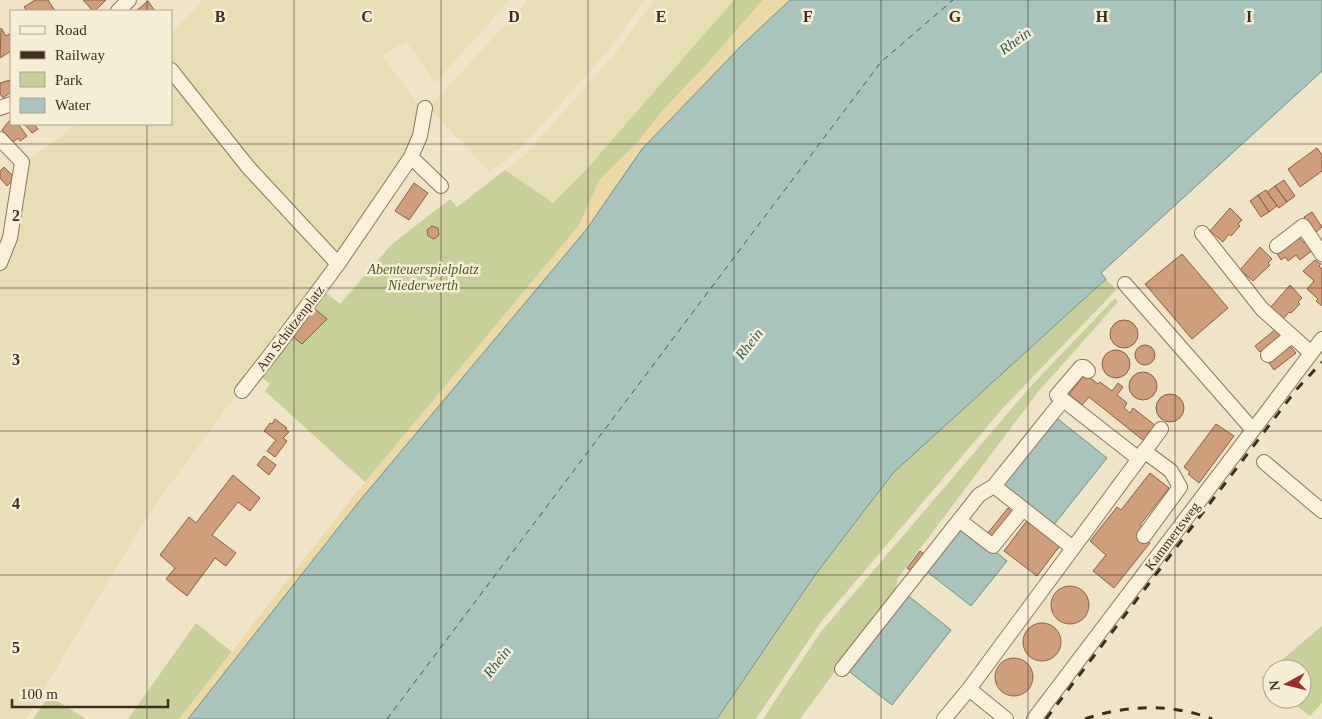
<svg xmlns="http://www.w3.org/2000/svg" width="1322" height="719" font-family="Georgia,serif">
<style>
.farmland{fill:#e6deb5}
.green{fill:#c9cf9b}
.sand{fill:#ecd9a5}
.water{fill:#a9c4bc;stroke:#6f938a}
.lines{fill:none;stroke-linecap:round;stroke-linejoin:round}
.ferry{stroke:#2f5d5a;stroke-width:1;stroke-dasharray:6 5;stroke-linecap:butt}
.building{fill:#cf9f7d;stroke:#8d5f41}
.minor-casing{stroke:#8d765c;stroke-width:16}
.minor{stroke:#faf1dc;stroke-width:14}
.rail{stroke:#3d2e20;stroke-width:3;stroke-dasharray:9 9;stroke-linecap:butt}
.grid{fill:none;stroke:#3d2e20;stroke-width:1;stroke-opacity:0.55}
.labels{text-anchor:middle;stroke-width:5;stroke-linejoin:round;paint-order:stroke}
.park-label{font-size:14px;font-style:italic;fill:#4d5a26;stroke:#f7eed8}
.street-label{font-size:14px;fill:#3d2e20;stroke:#f7eed8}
.water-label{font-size:15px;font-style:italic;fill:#2f5d5a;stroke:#f7eed8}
.grid-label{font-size:16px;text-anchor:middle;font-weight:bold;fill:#3d2e20;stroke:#f7eed8;stroke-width:5;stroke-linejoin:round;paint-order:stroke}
</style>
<rect width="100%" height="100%" fill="#f0e4c8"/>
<path class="farmland" d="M203,0H510L435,83L406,41L383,56L421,109L410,152L336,254L249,159L171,62V34Z
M528,0H645L608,51L519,150L490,172L432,111V104Z
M654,0H734L585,171L553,203L505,170L525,155L613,56Z
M171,77L329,264V269L166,490L133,540L26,719H0V268L27,164L31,158L77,124H171Z"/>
<path class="green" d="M734,0H763L709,62L664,109L638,142L599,181L580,225L365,482L265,391L270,384L260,376L324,291L340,304L391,245L450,199L457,207L505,170L553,203L585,171Z
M1106,279L1116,290L1003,408L821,622L756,719H717L815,575L893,473Z
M1115,298L1118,302L1038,392L898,578L896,588L800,719H763L820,633L1031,386Z
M196,623L232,652L179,719H128Z
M1322,626V703L1310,716L1287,699H1302V669H1272V687L1261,678Z
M49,696L86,719H33Z"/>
<path class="sand" d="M763,0H790L742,45L642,149L586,230L357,504L188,719H179L351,499L579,225L599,181L638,142L664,109L709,62Z"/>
<path class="water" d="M790,0H1322V71L1101,273L1106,279L893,473L815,575L717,719H188L357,504L586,230L642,149L742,45Z
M1053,415L1107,458L1052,527L998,485Z
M961,524L1007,561L971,606L925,570Z
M906,594L951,630L892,705L846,669Z"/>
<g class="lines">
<path class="ferry" d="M387,719L881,62L953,0"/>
</g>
<path class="building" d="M35,0H48L55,11H27L24,7Z
M83,0H106L95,11H93Z
M148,1L155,11H136Z
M1,28L6,36L9,34L11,37V51L0,58Z
M10,80L11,92L3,98L0,94V83Z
M9,121H11V124H18L27,136L20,141L18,138L13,142L2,130Z
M26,124H34L38,129L32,133L25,125Z
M1317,148L1322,155V171L1300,187L1288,169Z
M4,167L15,178L7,186L0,178V171Z
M1284,180L1295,196L1287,202L1275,186Z
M414,183L428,193L409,220L395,211Z
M1275,186L1287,202L1279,208L1267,192Z
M1266,190L1277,206L1269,212L1258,195Z
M1258,195L1269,212L1261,217L1250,201Z
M1230,208L1242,220L1238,224L1240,226L1231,236L1229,234L1223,242L1210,231Z
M1312,212L1322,227L1315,233L1304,217Z
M432,226L438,228L439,235L434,239L428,236L427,230Z
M1298,236L1304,243L1308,239L1315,248L1300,260L1296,255L1288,261L1285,257L1281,260L1276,252Z
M1260,247L1272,259L1268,263L1270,265L1253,281L1240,270Z
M1182,254L1228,308L1192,339L1145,284Z
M1315,260L1321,264L1319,266L1322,269V306L1316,301L1318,299L1307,289L1314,281L1303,271Z
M1290,285L1302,298L1298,302L1300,304L1291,313L1289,312L1283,319L1270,308Z
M315,309L327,319L302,344L292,336Z
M1110 334a14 14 0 1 1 28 0a14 14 0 1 1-28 0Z
M1276,329L1281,335L1260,352L1255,346Z
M1135 355a10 10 0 1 1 20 0a10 10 0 1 1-20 0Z
M1290,346L1296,353L1274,370L1269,363Z
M1102 364a14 14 0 1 1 28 0a14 14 0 1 1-28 0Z
M1129 386a14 14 0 1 1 28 0a14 14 0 1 1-28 0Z
M1085,374L1098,384L1100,382L1112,391L1118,383L1123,387L1117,395L1127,403L1124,408L1130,413L1133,408L1156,426L1144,441L1089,397L1082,405L1069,394Z
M1156 408a14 14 0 1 1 28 0a14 14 0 1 1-28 0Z
M275,419L287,428L285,429L289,432L283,438L287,441L275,457L267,451L276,440L264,431L270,423L272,424Z
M1216,424L1234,436L1199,483L1188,474L1190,472L1184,467Z
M264,456L276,465L269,475L257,465Z
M1150,473L1169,488L1140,525L1144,528L1139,534L1150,543L1114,588L1093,571L1106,555L1090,541L1117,507L1121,510Z
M233,475L260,498L250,511L238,502L212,535L236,553L226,566L215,558L187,596L166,579L175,568L160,555L189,517L196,523Z
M1008,508L1014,514L993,539L987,534Z
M1029,518L1062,543L1037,576L1004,551Z
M920,551L927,556L914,573L907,568Z
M1051 605a19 19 0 1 1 38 0a19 19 0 1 1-38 0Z
M1023 642a19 19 0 1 1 38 0a19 19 0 1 1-38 0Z
M995 677a19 19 0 1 1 38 0a19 19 0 1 1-38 0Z"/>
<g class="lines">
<g class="minor-casing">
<path id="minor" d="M118,11L129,0
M171,70L248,167L338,264
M0,108L11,104
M0,139L22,162L10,238L0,263
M411,157L441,186
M1202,233L1262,309L1311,353
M1277,246L1303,226L1322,254
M1125,284L1253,430
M1268,355L1291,336
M1088,371L1084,367H1081L1057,395L1139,459
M242,391L278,345L338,264L411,157L420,136L425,108
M1264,462L1322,511
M994,486L1073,548
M959,520L993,546L1023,509
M1144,536L1180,487L1171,471L1144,451
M842,669L979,495L994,486L1063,400
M969,689L1161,429
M944,719L969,689L1006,719
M1034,719L1322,339"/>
</g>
<use href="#minor" class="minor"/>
<path class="rail" d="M1046,719L1296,390L1322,362
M1085,719C1125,705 1171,703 1212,719"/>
</g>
<path class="grid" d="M147,0V11M294,0V719M441,0V719M588,0V719M734,0V719M881,0V719M1028,0V719M1175,0V719M147,124V719M0,144H1322M0,288H1322M0,431H1322M0,575H1322"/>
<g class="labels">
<g class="park-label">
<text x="423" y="274">Abenteuerspielplatz<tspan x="423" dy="16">Niederwerth</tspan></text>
</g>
<g class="street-label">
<text transform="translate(290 328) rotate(-53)" y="5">Am Schützenplatz</text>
<text transform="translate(1172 536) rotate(-53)" y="5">Kammertsweg</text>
</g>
<g class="water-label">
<text transform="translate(1015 41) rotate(-36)" y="5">Rhein</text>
<text transform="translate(749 344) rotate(-52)" y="5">Rhein</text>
<text transform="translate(497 662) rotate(-52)" y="5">Rhein</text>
</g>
</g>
<g class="grid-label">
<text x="220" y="22">B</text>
<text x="367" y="22">C</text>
<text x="514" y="22">D</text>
<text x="661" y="22">E</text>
<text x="808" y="22">F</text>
<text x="955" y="22">G</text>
<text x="1102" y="22">H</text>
<text x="1249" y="22">I</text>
<text x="16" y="221">2</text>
<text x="16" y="365">3</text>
<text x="16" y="509">4</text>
<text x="16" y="653">5</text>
</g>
<rect x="10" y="10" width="162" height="115" fill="#f7eed8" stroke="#ada18e"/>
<rect x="20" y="26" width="25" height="8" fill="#faf1dc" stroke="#ada18e"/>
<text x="55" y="35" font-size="15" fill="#3d2e20">Road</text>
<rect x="20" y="51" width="25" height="8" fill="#3d2e20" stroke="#ada18e"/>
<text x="55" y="60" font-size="15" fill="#3d2e20">Railway</text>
<rect x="20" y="72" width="25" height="15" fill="#c9cf9b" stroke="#ada18e"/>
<text x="55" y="85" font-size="15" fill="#3d2e20">Park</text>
<rect x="20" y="98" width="25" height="15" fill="#a9c4bc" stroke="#ada18e"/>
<text x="55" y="110" font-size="15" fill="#3d2e20">Water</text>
<g transform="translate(1287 684) rotate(263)"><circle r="24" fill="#f7eed8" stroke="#ada18e"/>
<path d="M0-4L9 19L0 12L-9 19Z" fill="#9e2a2b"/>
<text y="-8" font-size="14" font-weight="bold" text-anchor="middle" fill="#3d2e20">N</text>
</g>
<path d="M12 699v8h156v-8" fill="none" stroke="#3d2e20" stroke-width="2.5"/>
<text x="20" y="699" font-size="15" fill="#3d2e20" stroke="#f7eed8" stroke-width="4" paint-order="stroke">100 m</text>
</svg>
